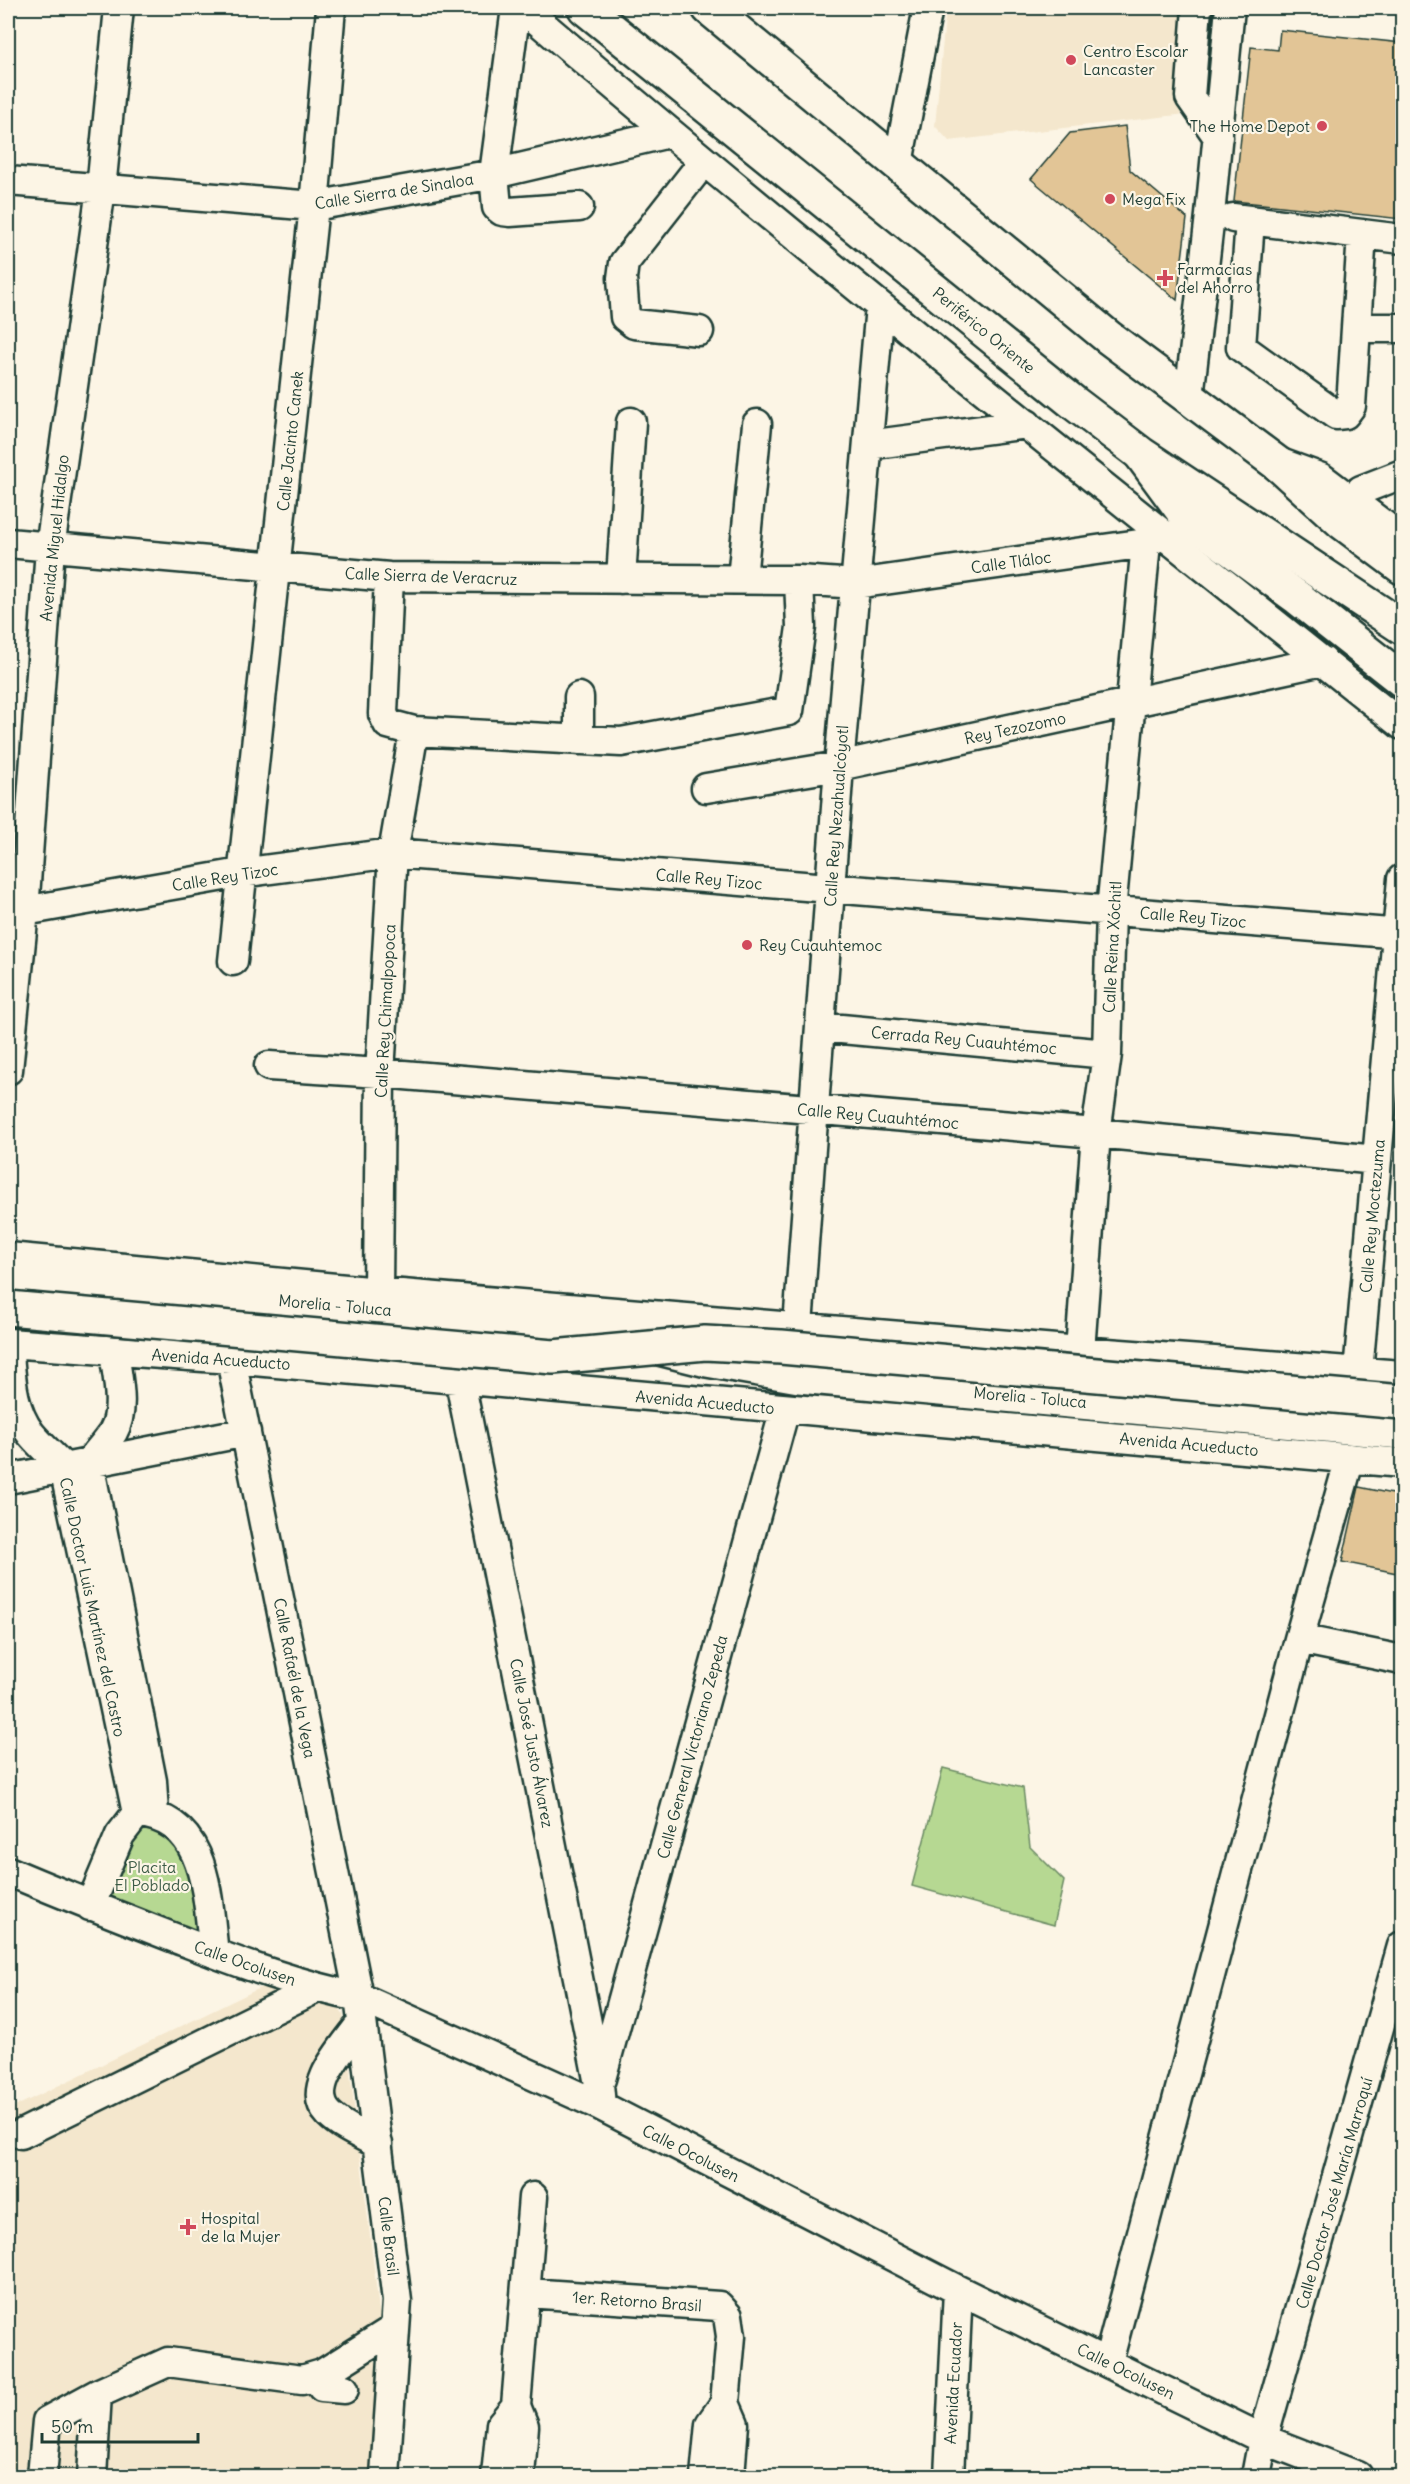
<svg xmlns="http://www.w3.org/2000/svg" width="1410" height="2484" font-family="Delius,sans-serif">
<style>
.built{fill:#f4e7cd}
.green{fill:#b6d892;stroke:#6a8a63;stroke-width:1.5}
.building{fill:#e2c596;stroke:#1f3d34;stroke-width:1.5}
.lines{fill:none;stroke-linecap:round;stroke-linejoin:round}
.minor-casing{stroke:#1f3d34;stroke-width:33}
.major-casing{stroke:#1f3d34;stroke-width:38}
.highway-casing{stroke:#1f3d34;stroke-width:38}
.minor{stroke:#fcf5e5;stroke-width:28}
.major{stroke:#fcf5e5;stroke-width:33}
.highway{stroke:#fcf5e5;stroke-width:33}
.major-bridge-casing{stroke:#1f3d34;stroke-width:38;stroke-linecap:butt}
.major-bridge{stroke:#fcf5e5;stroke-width:33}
.poi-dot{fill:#d1495b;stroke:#fcf5e5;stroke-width:2}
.labels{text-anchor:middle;stroke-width:4.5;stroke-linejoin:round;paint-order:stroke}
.poi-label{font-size:16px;fill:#1f3d34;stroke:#fcf5e5;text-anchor:start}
.street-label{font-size:16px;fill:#1f3d34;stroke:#fcf5e5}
.park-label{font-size:16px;fill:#3d5c47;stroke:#fcf5e5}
</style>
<rect width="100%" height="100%" fill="#fcf5e5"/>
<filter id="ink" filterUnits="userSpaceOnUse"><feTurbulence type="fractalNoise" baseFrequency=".0167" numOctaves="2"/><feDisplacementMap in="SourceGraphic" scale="12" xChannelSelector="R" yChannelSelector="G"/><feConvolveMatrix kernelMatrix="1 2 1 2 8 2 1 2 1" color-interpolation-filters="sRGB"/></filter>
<g filter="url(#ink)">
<path class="built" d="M946,8H1206L1195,113L949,141L935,126Z
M269,1986L279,1987L340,2010L343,2015L380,2318L373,2356L377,2364L371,2476H8V2110L260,1988Z"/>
<path class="green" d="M943,1768L1023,1788L1030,1847L1064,1881L1054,1925L912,1886Z
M151,1825L185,1847L206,1935L96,1901L124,1837Z"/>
<path class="building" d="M1280,30L1402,43V219L1234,201L1251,47L1278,50Z
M1125,126L1130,170L1187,218L1177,300L1031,179L1070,133Z
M1359,1487L1402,1496V1574L1342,1562Z"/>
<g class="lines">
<g class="minor-casing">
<path id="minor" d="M516,8L494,174L497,207L502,211L510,212L579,207
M523,8C810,254 1106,489 1402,725
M1197,8L1190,97L1218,137
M898,163L928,8
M8,181L314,206L494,174L669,133
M1233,218L1402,239
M1250,220L1241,347L1336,415L1345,414L1351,406L1362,234
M1356,328H1402
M699,331L634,324L625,317L622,278L624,263L704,161
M1189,397L1210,215L1230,8
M868,445L1027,424
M1361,490L1402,474
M8,543L389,577L799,580L856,584L1146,543L1164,534
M389,577L383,714L388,724L414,731L621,742L789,711L801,627L799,580
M621,579L631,422
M742,579L757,424
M579,697V740
M706,788L839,766L1323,661
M24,911L241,873L393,853L1402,934
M233,961L314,206L331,8
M820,1027L1107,1054
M269,1066L380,1073L1096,1133L1377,1160
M8,1070L24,911L50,548L101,189L119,8
M8,1257L378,1292L1080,1351L1402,1375
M378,1292L380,1073L393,853L414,731
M798,1326L839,766L880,306
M8,1343L231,1359L1402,1463
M8,1343C11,1374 11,1409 31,1434C41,1446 53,1456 64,1468L137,1813
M1080,1351L1096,1133L1107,1054L1111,911L1146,543
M114,1352C117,1376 126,1409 113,1432C106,1443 96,1453 89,1463L152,1781L154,1814
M231,1359L359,1997L397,2301L385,2476
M1358,1372L1402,879
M460,1381L599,2084L601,2106
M8,1479L246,1432
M1299,1639L1402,1660
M8,1871C66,1896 126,1919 185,1942C242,1964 299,1985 359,1997L601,2106L958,2290L1263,2439L1358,2476
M90,1906L120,1835L137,1813C209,1818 207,1899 214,1953
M362,2022C346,2045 303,2088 329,2114C342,2127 362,2135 378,2144
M601,2079L785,1409
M21,2134L317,1988
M527,2293L719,2306L728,2316L731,2336L725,2403L734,2424L730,2476
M1108,2362L1299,1639L1350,1458
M322,2374V2387L344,2389
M42,2476L47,2421L97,2394L168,2362L302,2380L322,2374L395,2328
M92,2476L97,2394
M496,2476L501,2424L516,2406
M520,2476L524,2426L516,2406L533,2197
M705,2476L710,2424L725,2403
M949,2476L958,2290
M1256,2476L1263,2439L1402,1946"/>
</g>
<g class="major-casing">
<path id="major" d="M1142,456L1187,517L1298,598L1402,680
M1279,465L1320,480L1402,542
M8,1276L462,1316L631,1341L707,1360L799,1376L1402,1432"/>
</g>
<g class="highway-casing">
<path id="highway" d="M585,8L1074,403L1141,454L1402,627
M709,8L1108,337L1278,464L1342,522L1402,567"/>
</g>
<use href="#minor" class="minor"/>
<use href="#major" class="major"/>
<use href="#highway" class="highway"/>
<g class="major-bridge-casing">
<path id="major-bridge" d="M8,1308L553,1357L705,1343L781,1347L1402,1402"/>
</g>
<use href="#major-bridge" class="major-bridge"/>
</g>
</g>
<g class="poi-dot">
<circle cx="1071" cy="60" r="6"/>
<circle cx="1322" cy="126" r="6"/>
<circle cx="1110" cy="199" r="6"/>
<path d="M1162 269h6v6h6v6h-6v6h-6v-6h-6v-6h6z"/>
<circle cx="747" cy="945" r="6"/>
<path d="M185 2218h6v6h6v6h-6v6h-6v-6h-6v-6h6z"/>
</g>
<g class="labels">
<g class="poi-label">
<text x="1083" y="57">Centro Escolar<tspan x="1083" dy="18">Lancaster</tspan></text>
<text x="1310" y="132" text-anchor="end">The Home Depot</text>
<text x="1122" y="205">Mega Fix</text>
<text x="1177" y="275">Farmacias<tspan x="1177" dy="18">del Ahorro</tspan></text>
<text x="759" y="951">Rey Cuauhtemoc</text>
<text x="201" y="2224">Hospital<tspan x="201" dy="18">de la Mujer</tspan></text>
</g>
<g class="street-label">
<text transform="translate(394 191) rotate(-9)" y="6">Calle Sierra de Sinaloa</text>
<text transform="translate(984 330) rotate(39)" y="6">Periférico Oriente</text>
<text transform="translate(290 441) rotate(-84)" y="6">Calle Jacinto Canek</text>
<text transform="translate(54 538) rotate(-84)" y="6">Avenida Miguel Hidalgo</text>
<text transform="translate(1011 562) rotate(-8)" y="6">Calle Tláloc</text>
<text transform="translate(431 576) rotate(2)" y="6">Calle Sierra de Veracruz</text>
<text transform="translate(1015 728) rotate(-12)" y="6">Rey Tezozomo</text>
<text transform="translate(836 816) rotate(-86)" y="6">Calle Rey Nezahualcóyotl</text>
<text transform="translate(225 877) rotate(-9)" y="6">Calle Rey Tizoc</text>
<text transform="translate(709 879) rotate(5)" y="6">Calle Rey Tizoc</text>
<text transform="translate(1193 917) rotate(5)" y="6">Calle Rey Tizoc</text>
<text transform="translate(1112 947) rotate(-87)" y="6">Calle Reina Xóchitl</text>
<text transform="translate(385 1011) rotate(-87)" y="6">Calle Rey Chimalpopoca</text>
<text transform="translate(964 1040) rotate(5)" y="6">Cerrada Rey Cuauhtémoc</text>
<text transform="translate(878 1116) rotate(5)" y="6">Calle Rey Cuauhtémoc</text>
<text transform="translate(1372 1216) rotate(-85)" y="6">Calle Rey Moctezuma</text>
<text transform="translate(335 1305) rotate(5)" y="6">Morelia - Toluca</text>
<text transform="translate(221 1359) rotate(4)" y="6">Avenida Acueducto</text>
<text transform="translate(1030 1397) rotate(5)" y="6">Morelia - Toluca</text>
<text transform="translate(705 1402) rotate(5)" y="6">Avenida Acueducto</text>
<text transform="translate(1189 1444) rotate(5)" y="6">Avenida Acueducto</text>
<text transform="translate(93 1607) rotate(78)" y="6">Calle Doctor Luis Martínez del Castro</text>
<text transform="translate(295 1678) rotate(79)" y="6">Calle Rafaél de la Vega</text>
<text transform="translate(532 1743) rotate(79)" y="6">Calle José Justo Álvarez</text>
<text transform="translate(692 1747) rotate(-75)" y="6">Calle General Victoriano Zepeda</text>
<text transform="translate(245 1963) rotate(19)" y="6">Calle Ocolusen</text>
<text transform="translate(691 2153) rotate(27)" y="6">Calle Ocolusen</text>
<text transform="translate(1334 2193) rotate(-74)" y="6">Calle Doctor José María Marroquí</text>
<text transform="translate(389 2236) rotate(83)" y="6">Calle Brasil</text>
<text transform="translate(637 2301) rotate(4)" y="6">1er. Retorno Brasil</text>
<text transform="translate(1126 2371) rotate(26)" y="6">Calle Ocolusen</text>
<text transform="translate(953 2383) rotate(-87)" y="6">Avenida Ecuador</text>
</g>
<g class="park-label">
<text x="152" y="1873">Placita<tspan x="152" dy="18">El Poblado</tspan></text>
</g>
</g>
<rect width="1410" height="2484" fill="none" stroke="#fcf5e5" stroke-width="30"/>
<rect x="15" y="15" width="1380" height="2454" fill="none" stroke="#1f3d34" stroke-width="2" filter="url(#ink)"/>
<path d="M42 2433v9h156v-9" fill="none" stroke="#1f3d34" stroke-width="3"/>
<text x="51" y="2433" font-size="18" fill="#1f3d34" stroke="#fcf5e5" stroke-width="4.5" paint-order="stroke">50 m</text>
</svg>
